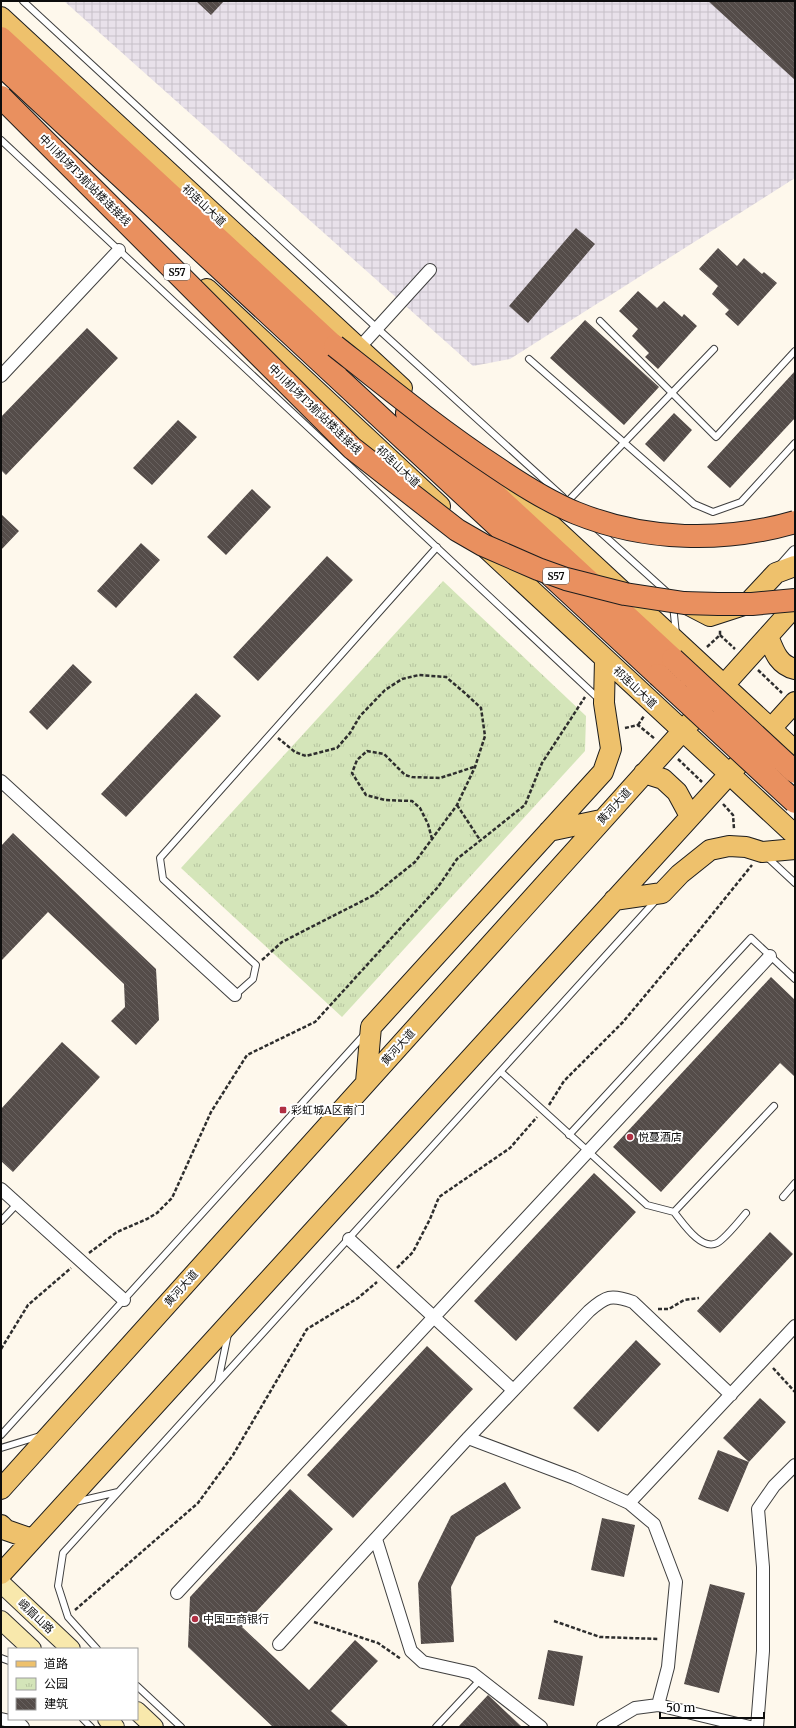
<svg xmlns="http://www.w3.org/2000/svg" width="796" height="1728" font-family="Merriweather,'Noto Sans SC',serif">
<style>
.industrial{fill:url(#industrial-grid)}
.park{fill:url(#park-tufts)}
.building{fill:url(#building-back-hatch)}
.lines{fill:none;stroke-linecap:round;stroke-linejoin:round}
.lane-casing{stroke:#3f3f3f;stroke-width:8}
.street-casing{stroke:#3f3f3f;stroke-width:14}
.secondary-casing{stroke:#2e2e2e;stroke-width:20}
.primary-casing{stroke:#1d1d1d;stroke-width:22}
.highway-casing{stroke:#1d1d1d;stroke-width:24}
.path{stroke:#2e2e2e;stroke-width:2.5;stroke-dasharray:4 2;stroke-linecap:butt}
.lane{stroke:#fff;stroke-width:6}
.street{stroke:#fff;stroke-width:12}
.secondary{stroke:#f8e8ac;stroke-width:18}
.primary{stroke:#eec16c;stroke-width:20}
.highway{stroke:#e9905f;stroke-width:22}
.highway-bridge-casing{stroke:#1d1d1d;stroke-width:24;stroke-linecap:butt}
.highway-bridge{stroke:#e9905f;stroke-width:22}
.poi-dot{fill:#b02f43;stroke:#fff;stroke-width:1.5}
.labels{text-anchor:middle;stroke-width:4;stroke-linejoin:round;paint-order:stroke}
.shield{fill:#fff;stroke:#555;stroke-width:1}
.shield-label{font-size:10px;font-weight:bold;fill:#0c0c0c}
.street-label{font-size:11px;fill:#0c0c0c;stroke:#fff}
.poi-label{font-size:11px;fill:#0c0c0c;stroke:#fff;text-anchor:start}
</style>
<defs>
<pattern id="industrial-grid" width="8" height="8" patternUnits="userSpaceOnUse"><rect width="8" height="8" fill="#e8e1ea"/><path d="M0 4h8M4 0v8" fill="none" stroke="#c6c0c8"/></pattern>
<pattern id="park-tufts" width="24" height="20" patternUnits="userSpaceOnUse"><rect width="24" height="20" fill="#d4e5b9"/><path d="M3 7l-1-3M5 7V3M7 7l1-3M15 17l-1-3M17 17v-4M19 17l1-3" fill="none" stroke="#b5c39e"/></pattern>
<pattern id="building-back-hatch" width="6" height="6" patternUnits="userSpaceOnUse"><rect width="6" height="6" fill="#544c49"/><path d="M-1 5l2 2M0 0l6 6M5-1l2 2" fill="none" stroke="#68615f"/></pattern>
</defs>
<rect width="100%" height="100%" fill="#fef8ec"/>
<path class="industrial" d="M64,1H795V178L510,359L473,366Z"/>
<path class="park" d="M443,581L586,716L585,751L342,1017L181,868Z"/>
<path class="building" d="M196,1H224L211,15Z
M708,1H795V80Z
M576,228L595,244L528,323L509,306Z
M718,248L737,266L744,258L762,274L764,272L777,283L738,326L725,314L729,310L712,294L718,286L699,269Z
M638,291L657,308L664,301L682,317L684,314L697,326L658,369L645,357L649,353L632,336L638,329L619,311Z
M585,320L659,387L624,425L550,358Z
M87,328L118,358L6,475L1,470V417Z
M795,371V418L730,488L707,467Z
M674,413L692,430L664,462L645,444Z
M178,420L197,437L152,485L133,468Z
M252,489L271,507L226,555L207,537Z
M1,514L19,531L1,550Z
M141,543L160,560L116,608L97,591Z
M327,556L353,580L258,681L233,657Z
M73,664L92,682L47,730L29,712Z
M196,693L221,716L126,817L101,794Z
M13,833L156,969L159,1020L136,1045L111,1021L125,1007L124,984L48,912L1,961V846Z
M771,977L795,1000V1077L780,1063L661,1192L613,1147Z
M62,1042L100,1077L13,1172L1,1161V1109Z
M594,1173L636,1212L516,1341L474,1301Z
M770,1232L793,1254L720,1333L697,1311Z
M636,1340L661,1364L598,1432L573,1408Z
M427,1346L473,1389L353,1518L307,1475Z
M760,1398L786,1422L749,1462L723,1438Z
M718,1450L749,1462L728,1512L698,1499Z
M505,1482L521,1508L476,1537L451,1587L454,1642L421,1644L418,1583L451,1516Z
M290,1489L333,1529L242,1627L309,1690L355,1640L378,1661L331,1711L349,1727H273L188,1647L190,1597Z
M602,1518L635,1525L624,1577L591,1570Z
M710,1584L745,1593L719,1693L684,1684Z
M548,1650L583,1656L574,1706L538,1699Z
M488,1695L522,1727H458Z"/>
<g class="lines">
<g class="lane-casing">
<path id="lane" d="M23,1L377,328L563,497
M1,140L600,700
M600,321L716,437L795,351
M529,359L694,504L713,512L741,502L795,443
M568,501L714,349
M597,529L669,594
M673,605L676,634
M766,856L795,883
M235,995L253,979L256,965L163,879L160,858L437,547
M501,1072L647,1205L674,1212L774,1106
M569,1135L751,938L795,979
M783,1197L795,1183
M674,1212C683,1223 701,1251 717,1243C725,1239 740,1220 746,1213
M1,1221L17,1204
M218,1382L228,1334
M1,1435L365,1034
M1,1448L40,1436
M75,1502L118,1492
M97,1649L68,1617L58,1586L63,1553L657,899
M1,1658L9,1661
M137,1686L181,1727
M83,1719L91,1727
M436,1727L480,1680"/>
</g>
<g class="street-casing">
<path id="street" d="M359,348L430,270
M1,376L119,250
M780,569L795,552
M1,781L235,995
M1,1189L124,1300
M349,1239L513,1390
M468,1438L574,1478L629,1503L654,1524L676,1582L668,1667L658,1705
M629,1503L795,1326
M376,1539L411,1651L423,1662L472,1673L541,1727
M177,1593L770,956
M279,1644L468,1438L589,1311C606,1296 611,1294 633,1302L731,1395
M1,1719L19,1723L23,1727
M603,1727L635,1708L658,1705L750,1727
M757,1727L763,1651V1567L758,1509L774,1486L795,1465"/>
</g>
<g class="secondary-casing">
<path id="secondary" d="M1,1583L71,1649
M1,1620L32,1649
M137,1711L154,1727
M107,1719L115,1727"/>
</g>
<g class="primary-casing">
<path id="primary" d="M1,17L402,388
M207,289L440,506
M499,477L795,751
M486,548L795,835
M683,602L710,616L747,604L776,573L795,566
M768,636C774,651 778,665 795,669
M644,773L663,779L677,792L690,816
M549,831L601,820
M614,900L662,893L680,874L710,850L729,846L746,847L762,852L795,849
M366,1082L371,1027L603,772L611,749L604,703L605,659
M1,1489L795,606
M1,1525L6,1530L32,1539
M1,1574L795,702"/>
</g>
<g class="highway-casing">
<path id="highway" d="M1,38L348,359
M1,65L658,675
M407,413L673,659"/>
</g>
<path class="path" d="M720,635L735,649
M707,647L720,635V630
M758,670L782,693
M638,725L644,716
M625,728L638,725L655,739
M678,759L702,782
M723,804L733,815L734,829
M457,805L480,840
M432,839L428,824L420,808L412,801L385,800L366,795L352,773L357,760L367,751L384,754L405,775L412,777L440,778L474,767
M262,960L282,942L374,895L415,862L457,805L475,767L485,736L481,708L466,694L446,677L419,675L402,679L385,690L360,716L350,733L337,748L306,756L295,752L278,738
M549,1105L564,1081L623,1022L693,938L752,865
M89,1253L117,1232L147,1219L157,1213L172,1198L211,1112L247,1055L315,1022L438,887L457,859L525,805L542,763L585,697
M397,1268L413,1252L430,1219L439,1197L510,1148L537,1117
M658,1309H669L684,1300L699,1298
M1,1349L28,1305L71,1268
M773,1368L795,1392
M75,1610L198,1503L233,1455L307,1329L358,1298L377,1282
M554,1621L600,1637L659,1639
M314,1622L378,1643L401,1659"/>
<use href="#lane" class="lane"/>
<use href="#street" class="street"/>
<use href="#secondary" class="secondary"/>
<use href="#primary" class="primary"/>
<use href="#highway" class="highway"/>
<g class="highway-bridge-casing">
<path id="highway-bridge" d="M1,97L352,448L457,530L483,545L538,569L566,579L625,594L684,603L718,604H752L795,600
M335,346C388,388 441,431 497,468C522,485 547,501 576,513C645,541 723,543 795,522
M673,659L795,772
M658,675L795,802"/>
</g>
<use href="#highway-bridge" class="highway-bridge"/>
</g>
<g class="poi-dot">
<rect x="279" y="1106" width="8" height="8" rx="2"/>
<circle cx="630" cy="1137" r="4"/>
<circle cx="195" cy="1619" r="4"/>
</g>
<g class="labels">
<g class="shield">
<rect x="164" y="264" width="26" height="16" rx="3"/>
<rect x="543" y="568" width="26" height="16" rx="3"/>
</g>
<g class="shield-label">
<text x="177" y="276">S57</text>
<text x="556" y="580">S57</text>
</g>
<g class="street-label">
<text transform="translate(85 180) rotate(45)" y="4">中川机场T3航站楼连接线</text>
<text transform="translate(204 205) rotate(43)" y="4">祁连山大道</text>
<text transform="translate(315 409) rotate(44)" y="4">中川机场T3航站楼连接线</text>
<text transform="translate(398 466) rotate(43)" y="4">祁连山大道</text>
<text transform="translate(635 687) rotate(43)" y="4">祁连山大道</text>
<text transform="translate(614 806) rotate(-48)" y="4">黄河大道</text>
<text transform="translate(398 1047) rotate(-48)" y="4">黄河大道</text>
<text transform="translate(181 1288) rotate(-48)" y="4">黄河大道</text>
<text transform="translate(36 1616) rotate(43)" y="4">峨眉山路</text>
</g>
<g class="poi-label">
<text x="291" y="1114">彩虹城A区南门</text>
<text x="638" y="1141">悦蔓酒店</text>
<text x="203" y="1623">中国工商银行</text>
</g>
</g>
<rect width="796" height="1728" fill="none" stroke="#0c0c0c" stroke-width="4"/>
<rect x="8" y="1648" width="130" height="72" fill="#ffffff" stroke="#9e9e9e"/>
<rect x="16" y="1661" width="20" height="6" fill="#eec16c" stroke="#9e9e9e"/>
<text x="44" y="1668" font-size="12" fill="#0c0c0c">道路</text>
<rect x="16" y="1678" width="20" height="12" fill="url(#park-tufts)" stroke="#9e9e9e"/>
<text x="44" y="1688" font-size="12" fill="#0c0c0c">公园</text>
<rect x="16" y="1698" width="20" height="12" fill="url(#building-back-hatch)" stroke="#9e9e9e"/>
<text x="44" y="1708" font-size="12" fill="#0c0c0c">建筑</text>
<path d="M660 1712v6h104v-6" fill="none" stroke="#0c0c0c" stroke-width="2"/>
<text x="666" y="1712" font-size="12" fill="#0c0c0c" stroke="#ffffff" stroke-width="3" paint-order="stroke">50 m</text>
</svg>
